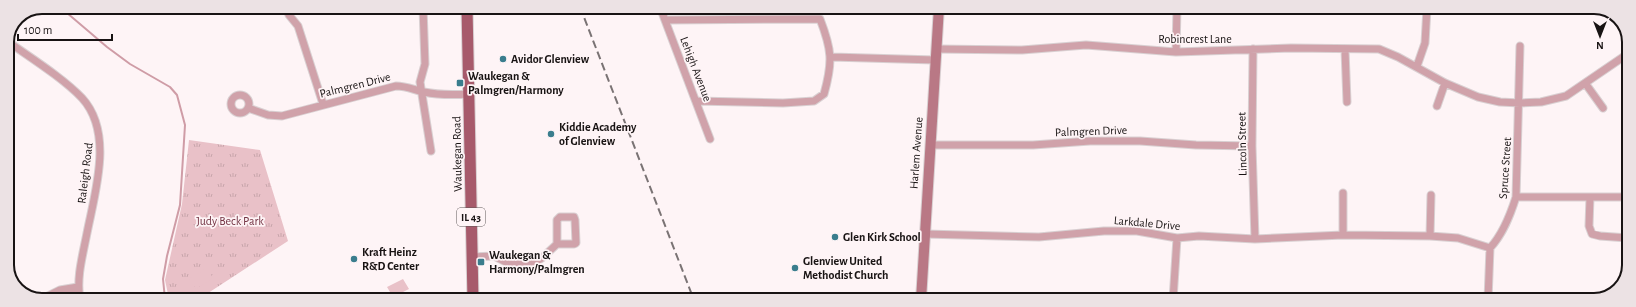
<svg xmlns="http://www.w3.org/2000/svg" width="1636" height="307" font-family="'Alegreya Sans',sans-serif">
<style>
.grass{fill:url(#grass-tufts)}
.pitch{fill:#e9c1c8}
.lines{fill:none;stroke-linecap:round;stroke-linejoin:round}
.stream{stroke:#cf9ca6;stroke-width:2}
.minor-casing{stroke:#d9d0d2;stroke-width:9}
.secondary-casing{stroke:#d9d0d2;stroke-width:12}
.primary-casing{stroke:#d9d0d2;stroke-width:13}
.minor{stroke:#d0a2aa;stroke-width:7}
.secondary{stroke:#b97885;stroke-width:10}
.primary{stroke:#a75a6b;stroke-width:11}
.rail{stroke:#7a7374;stroke-width:2;stroke-dasharray:8 4;stroke-linecap:butt}
.poi-dot{fill:#3a7d8d;stroke:#fef4f6;stroke-width:1.5}
.labels{text-anchor:middle;stroke-width:3.5;stroke-linejoin:round;paint-order:stroke}
.shield{fill:#fef4f6;stroke:#5d5657;stroke-width:1}
.shield-label{font-size:11px;font-weight:bold;fill:#181313}
.street-label{font-size:12px;fill:#181313;stroke:#fef4f6}
.poi-label{font-size:12px;font-weight:bold;fill:#181313;stroke:#fef4f6;text-anchor:start}
.park-label{font-size:12px;fill:#723242;stroke:#fef4f6}
.rim{fill:none;stroke:#181313;stroke-width:2}
</style>
<defs>
<pattern id="grass-tufts" width="24" height="20" patternUnits="userSpaceOnUse"><rect width="24" height="20" fill="#e9c1c8"/><path d="M3 7l-1-3M5 7V3M7 7l1-3M15 17l-1-3M17 17v-4M19 17l1-3" fill="none" stroke="#c7a5ab"/></pattern>
</defs>
<rect width="100%" height="100%" fill="#fef4f6"/>
<path class="grass" d="M189,140L260,150L288,241L199,299H169L165,280L182,204Z"/>
<path class="pitch" d="M207,268L213,278L196,289L189,279Z
M403,279L409,289L393,297L387,287Z"/>
<g class="lines">
<path class="stream" d="M60,7L107,47L130,64L170,87L177,95L185,125L180,205L167,256L163,279L165,299"/>
<g class="minor-casing">
<path id="minor" d="M286,7L289,15L298,26L323,104
M423,7L425,64L420,82L431,151
M660,7L710,139
M665,20L820,19C832,50 833,62 824,94L814,101L783,103L696,101
M7,41C31,58 63,78 82,98C114,133 95,192 87,233C83,254 76,278 80,299
M936,49L1022,50L1086,45L1176,52L1291,48L1379,49L1398,57L1445,83L1478,97L1500,102L1520,103L1541,102L1566,96L1629,53
M1253,49L1252,146L1255,239
M1345,50L1347,102
M1176,52L1177,7
M832,57L935,60
M1417,66L1425,43L1427,8
M1585,83L1603,108
M231 104a9 9 0 1 1 18 0a9 9 0 1 1-18 0Z
M1437,106L1445,83
M248,108L268,115L282,116L396,86C407,86 414,90 424,92C438,95 454,95 469,94
M930,145H1033L1090,141H1140L1196,145L1252,146
M1516,197H1628
M1590,197L1589,226L1592,234L1600,236L1628,238
M925,234L1039,237L1104,231H1137L1177,238L1199,236L1255,239L1343,235L1430,236L1458,238L1490,248
M1343,235V193
M1430,236L1431,195
M472,257L494,256L508,263L532,264L542,258L557,244H574L576,243L575,220L574,217H560L557,220V244
M42,299L60,290L78,287
M1173,300L1177,238
M1488,300L1490,248C1503,234 1510,216 1516,197L1520,46"/>
</g>
<g class="secondary-casing">
<path id="secondary" d="M921,300L939,7"/>
</g>
<g class="primary-casing">
<path id="primary" d="M467,7L473,300"/>
</g>
<use href="#minor" class="minor"/>
<use href="#secondary" class="secondary"/>
<use href="#primary" class="primary"/>
<path class="rail" d="M580,7L694,300"/>
</g>
<g class="poi-dot">
<circle cx="503" cy="59" r="4"/>
<rect x="456" y="79" width="8" height="8" rx="2"/>
<circle cx="551" cy="134" r="4"/>
<circle cx="835" cy="237" r="4"/>
<circle cx="354" cy="259" r="4"/>
<rect x="477" y="258" width="8" height="8" rx="2"/>
<circle cx="795" cy="268" r="4"/>
</g>
<g class="labels">
<rect class="shield" x="457" y="208" width="28" height="18" rx="3"/>
<g class="shield-label">
<text x="471" y="221">IL 43</text>
</g>
<g class="street-label">
<text x="1195" y="43">Robincrest Lane</text>
<text transform="translate(696 69) rotate(69)" y="4">Lehigh Avenue</text>
<text transform="translate(355 85) rotate(-14)" y="4">Palmgren Drive</text>
<text transform="translate(1091 131) rotate(-2)" y="4">Palmgren Drive</text>
<text transform="translate(1242 144) rotate(-91)" y="4">Lincoln Street</text>
<text transform="translate(916 153) rotate(-86)" y="4">Harlem Avenue</text>
<text transform="translate(457 154) rotate(-91)" y="4">Waukegan Road</text>
<text transform="translate(1505 168) rotate(-86)" y="4">Spruce Street</text>
<text transform="translate(85 173) rotate(-83)" y="4">Raleigh Road</text>
<text transform="translate(1147 223) rotate(5)" y="4">Larkdale Drive</text>
</g>
<g class="poi-label">
<text x="511" y="63">Avidor Glenview</text>
<text x="468" y="80">Waukegan &amp;<tspan x="468" dy="14">Palmgren/Harmony</tspan></text>
<text x="559" y="131">Kiddie Academy<tspan x="559" dy="14">of Glenview</tspan></text>
<text x="843" y="241">Glen Kirk School</text>
<text x="362" y="256">Kraft Heinz<tspan x="362" dy="14">R&amp;D Center</tspan></text>
<text x="489" y="259">Waukegan &amp;<tspan x="489" dy="14">Harmony/Palmgren</tspan></text>
<text x="803" y="265">Glenview United<tspan x="803" dy="14">Methodist Church</tspan></text>
</g>
<g class="park-label">
<text x="230" y="225">Judy Beck Park</text>
</g>
</g>
<path d="M0 0H1636V307H0ZM42 14H1594A28 28 0 0 1 1622 42V265A28 28 0 0 1 1594 293H42A28 28 0 0 1 14 265V42A28 28 0 0 1 42 14Z" fill="#ece2e4" fill-rule="evenodd"/>
<path class="rim" d="M42 14H1594A28 28 0 0 1 1622 42V265A28 28 0 0 1 1594 293H42A28 28 0 0 1 14 265V42A28 28 0 0 1 42 14Z"/>
<g transform="translate(1600 36) rotate(180)" stroke="#fef4f6" stroke-width="3" paint-order="stroke">
<path d="M0-3L7 15L0 10L-7 15Z" fill="#181313"/>
<text y="-6" font-size="11" font-weight="bold" text-anchor="middle" fill="#181313">N</text>
</g>
<path d="M18 34v6h94v-6" fill="none" stroke="#181313" stroke-width="2"/>
<text x="24" y="34" font-size="12" fill="#181313" stroke="#fef4f6" stroke-width="3" paint-order="stroke">100 m</text>
</svg>
